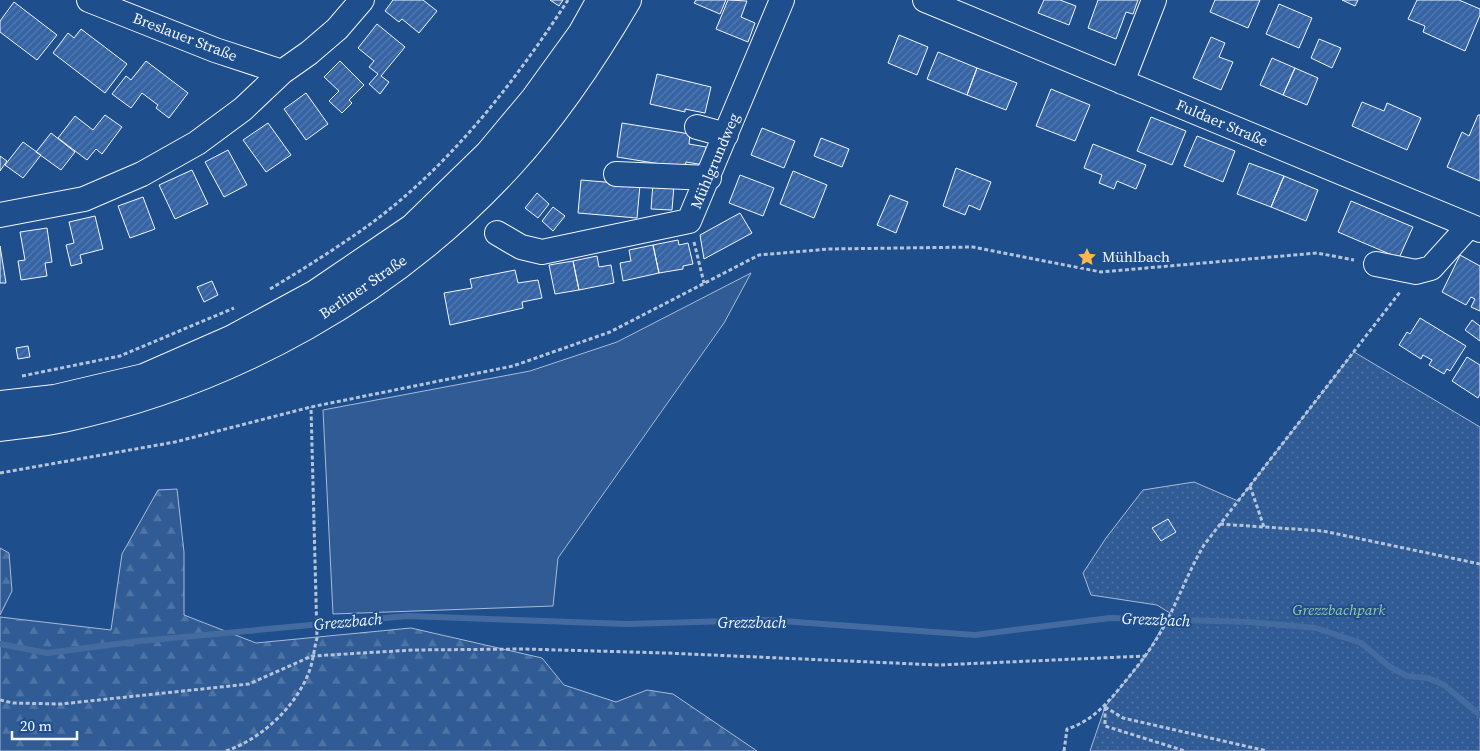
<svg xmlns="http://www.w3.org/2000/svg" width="1480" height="751" font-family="'Source Serif 4',serif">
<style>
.built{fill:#305b95;stroke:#a8bbd7}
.forest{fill:url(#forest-firs);stroke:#a8bbd7}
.park{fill:url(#park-dots);stroke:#a8bbd7}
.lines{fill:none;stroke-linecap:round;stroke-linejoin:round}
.stream{stroke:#446ba0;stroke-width:6}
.building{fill:url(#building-hatch);stroke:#f2f6ff}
.minor-casing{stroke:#f2f6ff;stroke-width:26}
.highway-casing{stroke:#f2f6ff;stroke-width:30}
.path{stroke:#b3c4dc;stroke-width:3;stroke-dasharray:4 2.5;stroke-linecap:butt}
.minor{stroke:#1f4e8c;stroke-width:24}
.highway{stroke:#1f4e8c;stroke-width:28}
.labels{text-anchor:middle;stroke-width:4;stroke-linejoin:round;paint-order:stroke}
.street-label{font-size:15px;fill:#f2f6ff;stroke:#1f4e8c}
.poi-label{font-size:15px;fill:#f2f6ff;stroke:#1f4e8c;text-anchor:start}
.park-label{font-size:15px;font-style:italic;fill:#97c8a6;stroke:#1f4e8c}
.water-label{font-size:16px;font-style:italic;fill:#f2f6ff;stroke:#1f4e8c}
</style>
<defs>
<pattern id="forest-firs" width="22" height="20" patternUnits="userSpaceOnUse" patternTransform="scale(1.25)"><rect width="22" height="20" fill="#305b95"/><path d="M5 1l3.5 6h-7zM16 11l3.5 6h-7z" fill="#4e73a5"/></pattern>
<pattern id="park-dots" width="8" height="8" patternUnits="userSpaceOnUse" patternTransform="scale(1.25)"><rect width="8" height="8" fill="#305b95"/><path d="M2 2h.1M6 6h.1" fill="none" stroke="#4e73a5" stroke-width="1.8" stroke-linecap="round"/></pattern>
<pattern id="building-hatch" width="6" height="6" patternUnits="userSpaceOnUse" patternTransform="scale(1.25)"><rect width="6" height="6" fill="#3563a3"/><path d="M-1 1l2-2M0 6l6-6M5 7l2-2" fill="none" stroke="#537ab1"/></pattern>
</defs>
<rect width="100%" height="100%" fill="#1f4e8c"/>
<path class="built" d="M751,273L724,323L558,558L553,606L333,614L323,410L530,371L617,342Z"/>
<path class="forest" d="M177,489L184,552V615L256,643L411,628L542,658L564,685L616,702L647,690L673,694L757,751H0V617L111,630L122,554L158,490Z
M0,548L9,553L12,591L0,615Z"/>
<path class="park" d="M1354,352L1480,427V751H1090L1105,707L1146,656L1170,613L1157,605L1091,595L1083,573L1106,538L1143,490L1194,482L1238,501Z"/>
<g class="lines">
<path class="stream" d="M0,644L47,653L140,641L407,616L627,624L768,620L975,635L1110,618L1250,622L1316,628L1361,643L1390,667L1407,676L1428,678L1444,685L1480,715"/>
</g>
<path class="building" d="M393,0H423L437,11L419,33L402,19L399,22L385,11Z
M550,0H563L559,6Z
M696,0H726L720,14L694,3Z
M728,0L747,1L741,17L755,23L748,42L716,29Z
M1044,0H1060L1076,6L1069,25L1038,13Z
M1098,0H1138L1133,14L1126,12L1116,39L1088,28Z
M1215,0H1260L1248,28L1210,12Z
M1342,0H1358L1355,6Z
M1417,0H1459L1480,9V15L1465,51L1423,32L1425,26L1408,19Z
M14,2L57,35L37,60L0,32V21Z
M1279,4L1312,18L1299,48L1266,34Z
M377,24L405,47L381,76L389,82L380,94L369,84L378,74L369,67L374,61L358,48Z
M81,29L127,64L105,93L53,53L68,33L74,38Z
M899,35L928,47L917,75L888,63Z
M1211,37L1225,43L1219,57L1233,62L1221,90L1193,78Z
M1319,39L1341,48L1332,68L1311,58Z
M938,52L977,68L967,95L927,79Z
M1272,58L1295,68L1283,95L1260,85Z
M146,61L188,93L169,118L156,108L158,105L142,93L131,108L112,94L126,76L131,80Z
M340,61L364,85L349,100L352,103L342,113L329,101L339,91L324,77Z
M977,68L1017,83L1006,110L967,95Z
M1295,68L1318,78L1307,105L1283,95Z
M657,74L711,87L705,113L685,109V112L650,104Z
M1051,89L1090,105L1075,141L1036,126Z
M306,93L328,124L306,140L284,109Z
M1362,102L1384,111L1387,103L1421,118L1407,150L1352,126Z
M105,115L122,127L102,154L96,149L87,160L58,138L75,116L93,130Z
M1478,115H1480V181L1447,167L1462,132L1469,136Z
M1151,117L1186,131L1172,165L1137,151Z
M268,123L291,155L266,172L243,140Z
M622,123L690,134L689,144L706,147L704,165L686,162L685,168L617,157Z
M762,128L795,141L784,168L751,155Z
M51,133L75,152L61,170L36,152Z
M1197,136L1235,151L1223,182L1184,166Z
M821,138L849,149L842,167L814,156Z
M23,142L41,155L23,178L5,165Z
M1093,144L1146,165L1136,189L1117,181L1114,189L1099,183L1102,175L1084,168Z
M228,150L247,185L224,197L205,162Z
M0,156L7,161L0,171Z
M1249,163L1284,176L1271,207L1237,194Z
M956,168L991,182L980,210L969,205L965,215L943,206Z
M192,170L208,204L175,219L159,185Z
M793,171L827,185L814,218L780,204Z
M740,175L774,188L763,216L729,203Z
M1284,176L1318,190L1306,221L1271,207Z
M581,180L640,185L637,218L578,213Z
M653,183L674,185L672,210L651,209Z
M537,193L549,204L538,218L525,208Z
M890,195L908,202L896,233L877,225Z
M143,197L155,229L130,238L118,206Z
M1351,201L1413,227L1399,258L1338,232Z
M553,207L565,216L553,231L542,221Z
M740,213L752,233L704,259L700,235Z
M95,216L103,249L80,255L82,263L71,266L66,245L74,243L69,222Z
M47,228L52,262L45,263L47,276L21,280L18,261L25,260L20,232Z
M678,240L679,245L688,243L693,264L683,266V269L659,273L653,245Z
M653,245L659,273L623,281L620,263L631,261L629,250Z
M0,246L6,283H0Z
M1460,255L1480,266V311L1471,307L1475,299L1471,297L1466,305L1442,292Z
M597,256L599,267L611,265L614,283L579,290L573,261Z
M573,261L579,290L555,294L549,265Z
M515,270L518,283L538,280L542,298L522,302L523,308L450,325L444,293L472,288L470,279Z
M212,281L218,295L204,302L197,287Z
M1420,318L1466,346L1450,371L1447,369L1444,374L1429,365L1432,360L1423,355L1421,359L1399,345L1407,332L1410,334Z
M1472,320L1480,326V341L1465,330Z
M28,346L30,357L18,359L16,348Z
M1467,357L1480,365V394L1478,398L1452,381Z
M1168,519L1176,532L1161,541L1152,528Z"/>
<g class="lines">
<g class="minor-casing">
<path id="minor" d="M89,0L215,50L282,72
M925,0L1480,230
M1122,82L1154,0
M697,127L726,135
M616,174L709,178
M0,215L84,199L142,174L197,143L243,109L282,72L309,53L337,29L362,0
M497,233L521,247L542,252L689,221L782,0
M1376,264L1416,272L1431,268L1469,226"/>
</g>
<g class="highway-casing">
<path id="highway" d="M0,405L55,399L144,378L233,339L316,294L413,228L489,154L535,99L582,34L601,0
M0,427C21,424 42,423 63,418C232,382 393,292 510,164C556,114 593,58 627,0"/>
</g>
<path class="path" d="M694,242L704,283
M270,289C305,268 340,246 373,222C451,164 515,82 568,0
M22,376L120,356L234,308
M0,473L175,442L311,407L513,366L610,332L759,255L829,249L973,247L1101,272L1317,253L1354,260
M1250,486L1264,527
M1220,524L1323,531L1480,564
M0,700L13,703L61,704L249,684L312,656L413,650L524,649L666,653L939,665L1146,656
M1105,707L1123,718L1267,751
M1105,707V726L1185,751
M226,751C261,739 295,708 309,672C313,662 314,649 317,638L311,407
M1064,751L1067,729C1092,721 1107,704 1123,684C1138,666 1152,648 1163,628C1178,601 1188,572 1204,545L1400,292"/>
<use href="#minor" class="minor"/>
<use href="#highway" class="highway"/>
</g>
<defs>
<g id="sight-bare" transform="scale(1.5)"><path d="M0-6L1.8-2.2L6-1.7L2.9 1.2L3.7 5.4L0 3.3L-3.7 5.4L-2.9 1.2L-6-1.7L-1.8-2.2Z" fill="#ffb74d" stroke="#1f4e8c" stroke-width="2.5" paint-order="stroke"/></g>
</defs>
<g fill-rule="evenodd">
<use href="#sight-bare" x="1087" y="257"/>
</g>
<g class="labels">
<g class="street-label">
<text transform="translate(185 37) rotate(21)" y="5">Breslauer Straße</text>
<text transform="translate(1222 123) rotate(23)" y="5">Fuldaer Straße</text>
<text transform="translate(715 161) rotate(-67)" y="5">Mühlgrundweg</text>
<text transform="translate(363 287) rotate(-34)" y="5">Berliner Straße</text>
</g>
<g class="poi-label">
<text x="1102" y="262">Mühlbach</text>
</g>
<g class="park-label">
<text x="1339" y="615">Grezzbachpark</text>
</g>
<g class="water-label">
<text transform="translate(1156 619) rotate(2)" y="6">Grezzbach</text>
<text transform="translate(348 621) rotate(-5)" y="6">Grezzbach</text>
<text x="752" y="628">Grezzbach</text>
</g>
</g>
<path d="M12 731v8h65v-8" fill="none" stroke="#f2f6ff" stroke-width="2.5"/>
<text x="20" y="731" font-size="15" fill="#f2f6ff" stroke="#1f4e8c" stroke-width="4" paint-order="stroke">20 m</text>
</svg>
